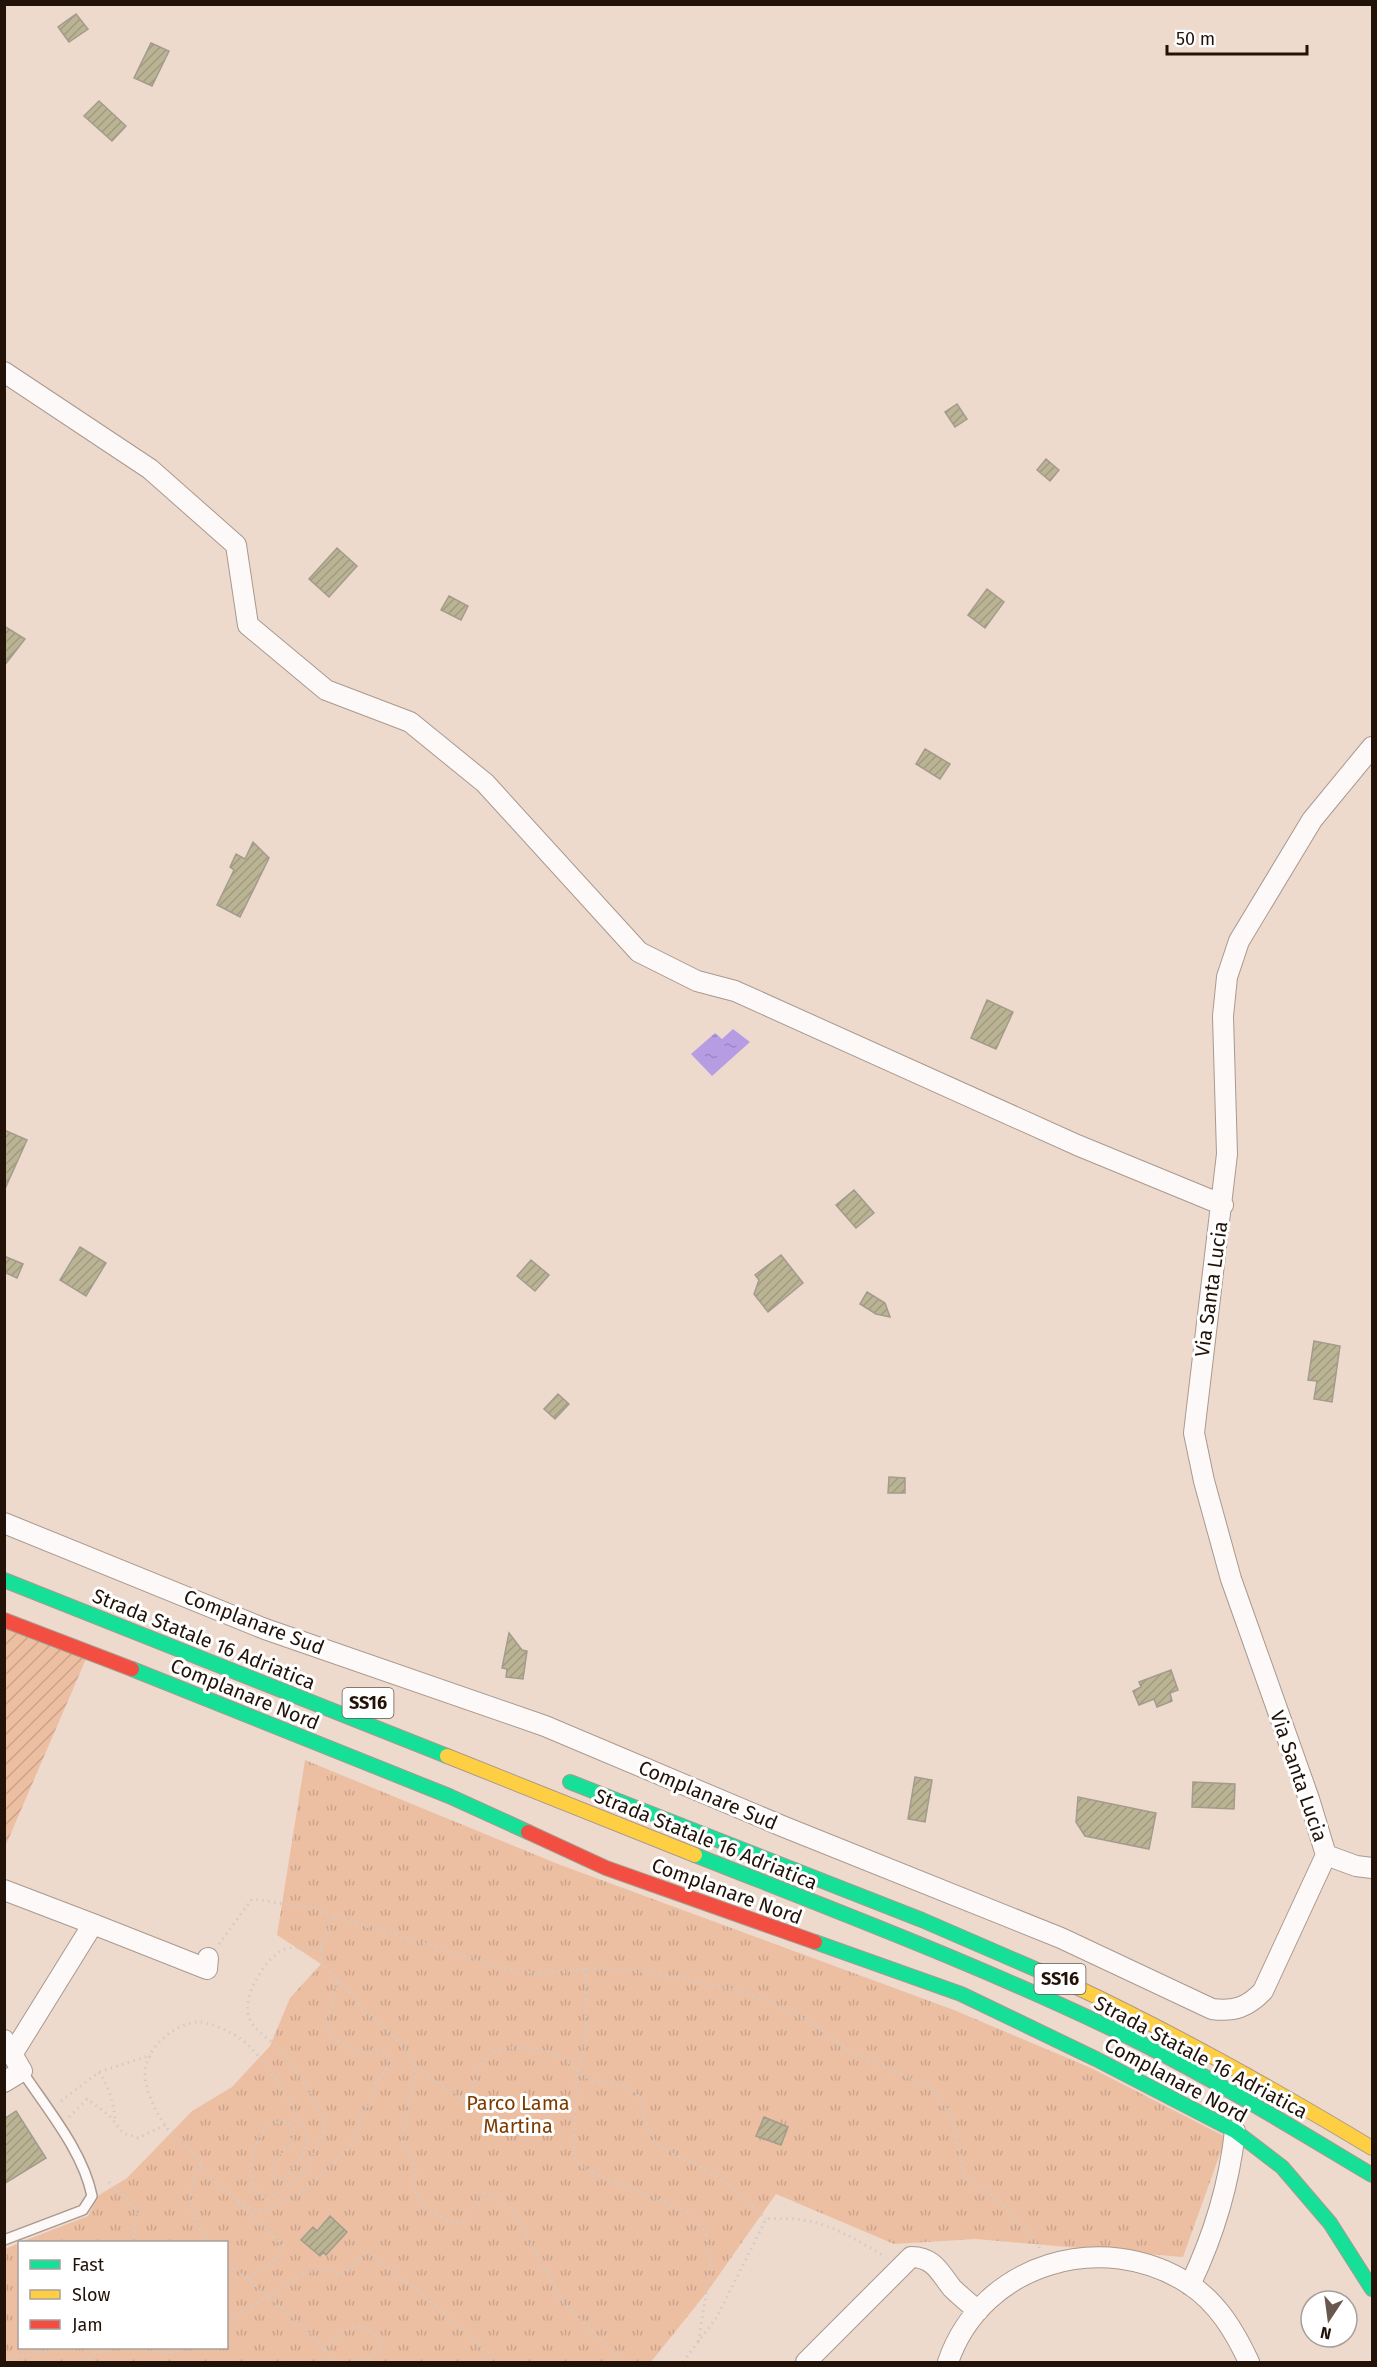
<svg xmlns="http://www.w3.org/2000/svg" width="1377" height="2367" font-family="'Fira Sans',sans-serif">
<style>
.park{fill:url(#park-tufts)}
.garden{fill:url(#garden-furrows)}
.water{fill:url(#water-ripples)}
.building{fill:url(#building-hatch);stroke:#a39b8d;stroke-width:1.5}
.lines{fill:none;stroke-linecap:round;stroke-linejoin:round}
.lane-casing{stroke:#a9998e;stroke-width:12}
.street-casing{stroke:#a9998e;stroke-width:22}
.fast-casing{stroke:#a9998e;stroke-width:16}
.slow-casing{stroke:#a9998e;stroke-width:16}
.jam-casing{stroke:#a9998e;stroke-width:16}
.path{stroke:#d0cbc7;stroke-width:3;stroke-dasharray:1.5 4.5;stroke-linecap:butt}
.lane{stroke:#fcf9f8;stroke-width:9}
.street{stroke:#fcf9f8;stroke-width:20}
.fast{stroke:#16e098;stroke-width:14}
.slow{stroke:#ffcf43;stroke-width:14}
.jam{stroke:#f24e42;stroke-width:14}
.labels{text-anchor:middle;stroke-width:6;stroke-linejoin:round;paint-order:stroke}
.shield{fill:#fff;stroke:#645952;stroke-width:1.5}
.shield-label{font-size:18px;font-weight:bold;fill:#221208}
.street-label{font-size:20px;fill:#221208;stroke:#fff}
.park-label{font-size:20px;fill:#7d3c00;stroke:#fff}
</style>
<defs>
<pattern id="park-tufts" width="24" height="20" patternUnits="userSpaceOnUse" patternTransform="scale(1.5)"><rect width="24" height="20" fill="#edbfa2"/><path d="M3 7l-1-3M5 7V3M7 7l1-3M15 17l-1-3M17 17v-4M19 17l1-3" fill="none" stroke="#cba38a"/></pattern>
<pattern id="garden-furrows" width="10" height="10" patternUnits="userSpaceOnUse" patternTransform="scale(1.5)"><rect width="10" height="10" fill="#edbfa2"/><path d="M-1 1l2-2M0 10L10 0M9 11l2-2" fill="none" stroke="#cba38a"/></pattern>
<pattern id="water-ripples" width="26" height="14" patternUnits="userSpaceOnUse" patternTransform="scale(1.5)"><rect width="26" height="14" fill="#b69de3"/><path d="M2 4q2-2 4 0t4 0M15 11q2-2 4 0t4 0" fill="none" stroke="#9c86c1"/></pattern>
<pattern id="building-hatch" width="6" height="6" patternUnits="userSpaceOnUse" patternTransform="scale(1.5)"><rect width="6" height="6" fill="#bbb494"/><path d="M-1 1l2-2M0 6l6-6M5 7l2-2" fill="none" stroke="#a09a7e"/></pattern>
</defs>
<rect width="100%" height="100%" fill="#eedacd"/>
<path class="park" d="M305,1760L558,1864L954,2010L1091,2068L1226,2137L1183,2257L976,2239L894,2244L776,2194L707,2292L651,2362H5V2249L19,2243L20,2348H226V2242H21L88,2216L99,2195L127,2178L192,2111L232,2087L270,2046L290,1998L321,1964L277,1935Z"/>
<path class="garden" d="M5,1628L86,1659L5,1847Z"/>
<path class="water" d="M733,1029L750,1042L712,1076L691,1054L715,1033L722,1039Z"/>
<path class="building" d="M76,14L88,29L69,42L58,27Z
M151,43L169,51L152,86L134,78Z
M99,101L126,126L112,141L84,116Z
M957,404L967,419L955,427L945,412Z
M1046,459L1059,470L1050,481L1037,470Z
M337,548L357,566L329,597L309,579Z
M987,589L1004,602L985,628L968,615Z
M449,596L468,606L461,620L441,610Z
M4,626L25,639L4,666Z
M925,749L950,764L940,779L916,764Z
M253,842L269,858L240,917L217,905L234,870L230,867L236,854L245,859Z
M987,1000L1013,1012L996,1049L971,1038Z
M4,1130L27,1140L4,1191Z
M854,1190L874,1213L856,1228L836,1205Z
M80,1247L106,1263L86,1296L60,1280Z
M781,1255L803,1283L768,1312L754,1294L759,1280L755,1275Z
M4,1256L23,1264L17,1278L4,1272Z
M531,1260L549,1275L535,1291L517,1276Z
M867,1292L885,1303L890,1317L876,1314L860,1304Z
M1314,1341L1340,1346L1332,1402L1314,1399L1317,1381L1308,1380Z
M558,1394L569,1404L555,1419L544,1409Z
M889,1477L905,1478V1493H888Z
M509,1633L522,1650L527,1651L523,1679L506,1677L507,1669L502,1668Z
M1171,1670L1178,1690L1170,1693L1172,1701L1157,1707L1154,1699L1139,1705L1133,1691L1141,1687L1139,1682Z
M915,1777L932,1780L925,1822L908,1819Z
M1193,1782L1235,1784L1234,1809L1192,1807Z
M1078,1797L1156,1813L1149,1849L1085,1836L1076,1822Z
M16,2111L46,2158L4,2184V2119Z
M764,2117L788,2127L781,2145L756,2136Z
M330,2216L347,2232L326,2255L323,2252L320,2256L301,2240L313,2227L317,2231Z"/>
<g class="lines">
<g class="lane-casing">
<path id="lane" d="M4,2240L83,2210L92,2196C83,2151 47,2109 22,2071"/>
</g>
<g class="street-casing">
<path id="street" d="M4,372L150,469L236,545L248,625L326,690L410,722L485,783L639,952L697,981L735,991L1077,1145L1223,1205
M4,1523L265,1629L545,1726L782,1826L1061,1938L1212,2009C1234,2012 1248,2007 1263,1991L1326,1855
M1326,1855L1309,1799L1231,1579L1204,1481L1194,1433L1227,1154L1223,1016L1227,977L1239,941L1312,820L1372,747
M1326,1855L1356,1866L1372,1868
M4,1890L93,1924L13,2053
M93,1924L207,1969L208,1958
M4,2040L22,2071L4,2082
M1190,2285C1214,2235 1229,2186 1235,2131
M806,2362L911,2257C934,2257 940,2273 952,2288C960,2296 969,2303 978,2311
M948,2362C982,2263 1103,2228 1189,2284C1218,2303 1235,2332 1249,2362"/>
</g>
<g class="fast-casing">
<path id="fast" d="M4,1580L447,1756
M132,1669L449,1796L528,1832
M570,1782L922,1920L1072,1985
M695,1855C844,1914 995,1971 1139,2042C1219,2082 1295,2129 1372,2175
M815,1942L961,1994L1096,2059L1235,2131L1282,2167L1330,2223L1372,2289"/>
</g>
<g class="slow-casing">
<path id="slow" d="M447,1756L695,1855
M1072,1985C1176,2034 1274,2089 1372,2148"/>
</g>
<g class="jam-casing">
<path id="jam" d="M4,1620L132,1669
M528,1832L606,1868L815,1942"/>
</g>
<path class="path" d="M335,1918L322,1943L321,1963C336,1976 346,1989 359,2004C373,2020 408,2044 414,2065C419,2084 403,2116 403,2137C403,2147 411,2153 414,2162C417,2172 414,2179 415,2189C417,2206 442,2218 455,2224L465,2221L484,2193L501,2200L515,2215L563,2302L622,2362
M219,1944L252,1899L305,1907L503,1968L537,1974L605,1968L656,1973L735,1990L770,2002L819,2028L850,2052L931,2087L952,2117L965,2177L998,2200L1014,2219L1034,2238L1040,2249
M321,1950C311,1949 300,1946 289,1948C268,1951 241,1997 249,2017C254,2032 273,2041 284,2053C302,2074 313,2100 325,2125C315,2159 299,2185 266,2200C260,2195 255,2189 252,2181C247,2167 257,2130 272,2124C276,2122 283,2122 287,2122L295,2129C292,2149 269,2157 272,2179L283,2180L300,2160L308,2140C295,2108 262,2046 229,2032C221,2028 208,2022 199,2022C171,2023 139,2054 146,2083C150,2101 159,2118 170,2132C175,2139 184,2144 190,2150C196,2155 199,2163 204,2169C219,2186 235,2200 256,2211L274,2207L300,2193L348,2150L378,2080L393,2063L386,2054L369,2052L358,2054C344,2047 329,2036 324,2020L331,2007L338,1978
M586,1968V2043L577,2071L573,2158L584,2169L688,2212L706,2232L711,2265L698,2343
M414,2064L430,2079L465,2100C477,2088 476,2062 491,2054C511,2043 547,2047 566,2060C574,2067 580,2075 591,2079C604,2084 622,2082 634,2092C648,2104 640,2128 655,2141C673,2159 702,2165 722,2180C738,2191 752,2206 766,2219
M99,2072C109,2088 114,2101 115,2121
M61,2101L99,2072L151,2055
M69,2117L87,2099L109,2115L123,2133L138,2138L165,2125
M201,2166C184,2192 189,2219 209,2242
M109,2182L137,2211L132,2242
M238,2203L282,2245L278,2257L248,2279L293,2317L325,2350L347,2330L358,2325L372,2332L381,2342L380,2350L369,2358L358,2362
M226,2264L247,2278
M226,2322L303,2274L323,2268L339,2274L349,2270L367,2251L434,2304L497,2362
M148,2348L167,2355L186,2348
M325,2350L333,2362
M4,2355L22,2356L53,2348
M83,2362L105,2348
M683,2362L717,2317L766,2219C818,2215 843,2232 886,2257"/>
<use href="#lane" class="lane"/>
<use href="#street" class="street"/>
<use href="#fast" class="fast"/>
<use href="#slow" class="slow"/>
<use href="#jam" class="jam"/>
</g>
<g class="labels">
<g class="shield">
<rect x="342.5" y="1688" width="51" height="30" rx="4.5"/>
<rect x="1034.5" y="1964" width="51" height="30" rx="4.5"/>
</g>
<g class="shield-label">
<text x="368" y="1709">SS16</text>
<text x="1060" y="1985">SS16</text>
</g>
<g class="street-label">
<text transform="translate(1211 1289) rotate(-82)" y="7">Via Santa Lucia</text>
<text transform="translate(254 1622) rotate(21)" y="7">Complanare Sud</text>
<text transform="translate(204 1639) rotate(22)" y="7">Strada Statale 16 Adriatica</text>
<text transform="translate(245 1694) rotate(22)" y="7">Complanare Nord</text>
<text transform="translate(1299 1776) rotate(71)" y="7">Via Santa Lucia</text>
<text transform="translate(708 1795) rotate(23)" y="7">Complanare Sud</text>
<text transform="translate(706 1839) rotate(22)" y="7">Strada Statale 16 Adriatica</text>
<text transform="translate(727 1891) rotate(20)" y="7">Complanare Nord</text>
<text transform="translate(1201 2057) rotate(28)" y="7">Strada Statale 16 Adriatica</text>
<text transform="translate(1176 2080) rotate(28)" y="7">Complanare Nord</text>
</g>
<g class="park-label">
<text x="518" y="2110">Parco Lama<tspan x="518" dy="23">Martina</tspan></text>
</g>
</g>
<rect width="1377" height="2367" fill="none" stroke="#221208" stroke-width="12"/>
<rect x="18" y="2241" width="210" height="108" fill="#ffffff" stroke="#a7a09c" stroke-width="1.5"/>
<rect x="30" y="2260" width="30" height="9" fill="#16e098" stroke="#a7a09c" stroke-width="1.5"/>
<text x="72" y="2271" font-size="18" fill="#221208">Fast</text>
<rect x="30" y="2290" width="30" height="9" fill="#ffcf43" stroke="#a7a09c" stroke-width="1.5"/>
<text x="72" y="2301" font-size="18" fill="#221208">Slow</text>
<rect x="30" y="2320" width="30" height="9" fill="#f24e42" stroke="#a7a09c" stroke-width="1.5"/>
<text x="72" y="2331" font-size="18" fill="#221208">Jam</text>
<g transform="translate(1329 2319) rotate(193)"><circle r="28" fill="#ffffff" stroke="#a7a09c" stroke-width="1.5"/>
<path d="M0-4.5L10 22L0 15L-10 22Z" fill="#69584d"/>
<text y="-9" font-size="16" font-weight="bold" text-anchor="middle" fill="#221208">N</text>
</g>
<path d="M1167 45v9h140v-9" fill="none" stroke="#221208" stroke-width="3"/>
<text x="1176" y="45" font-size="18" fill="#221208" stroke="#ffffff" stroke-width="4.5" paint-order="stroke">50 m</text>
</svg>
